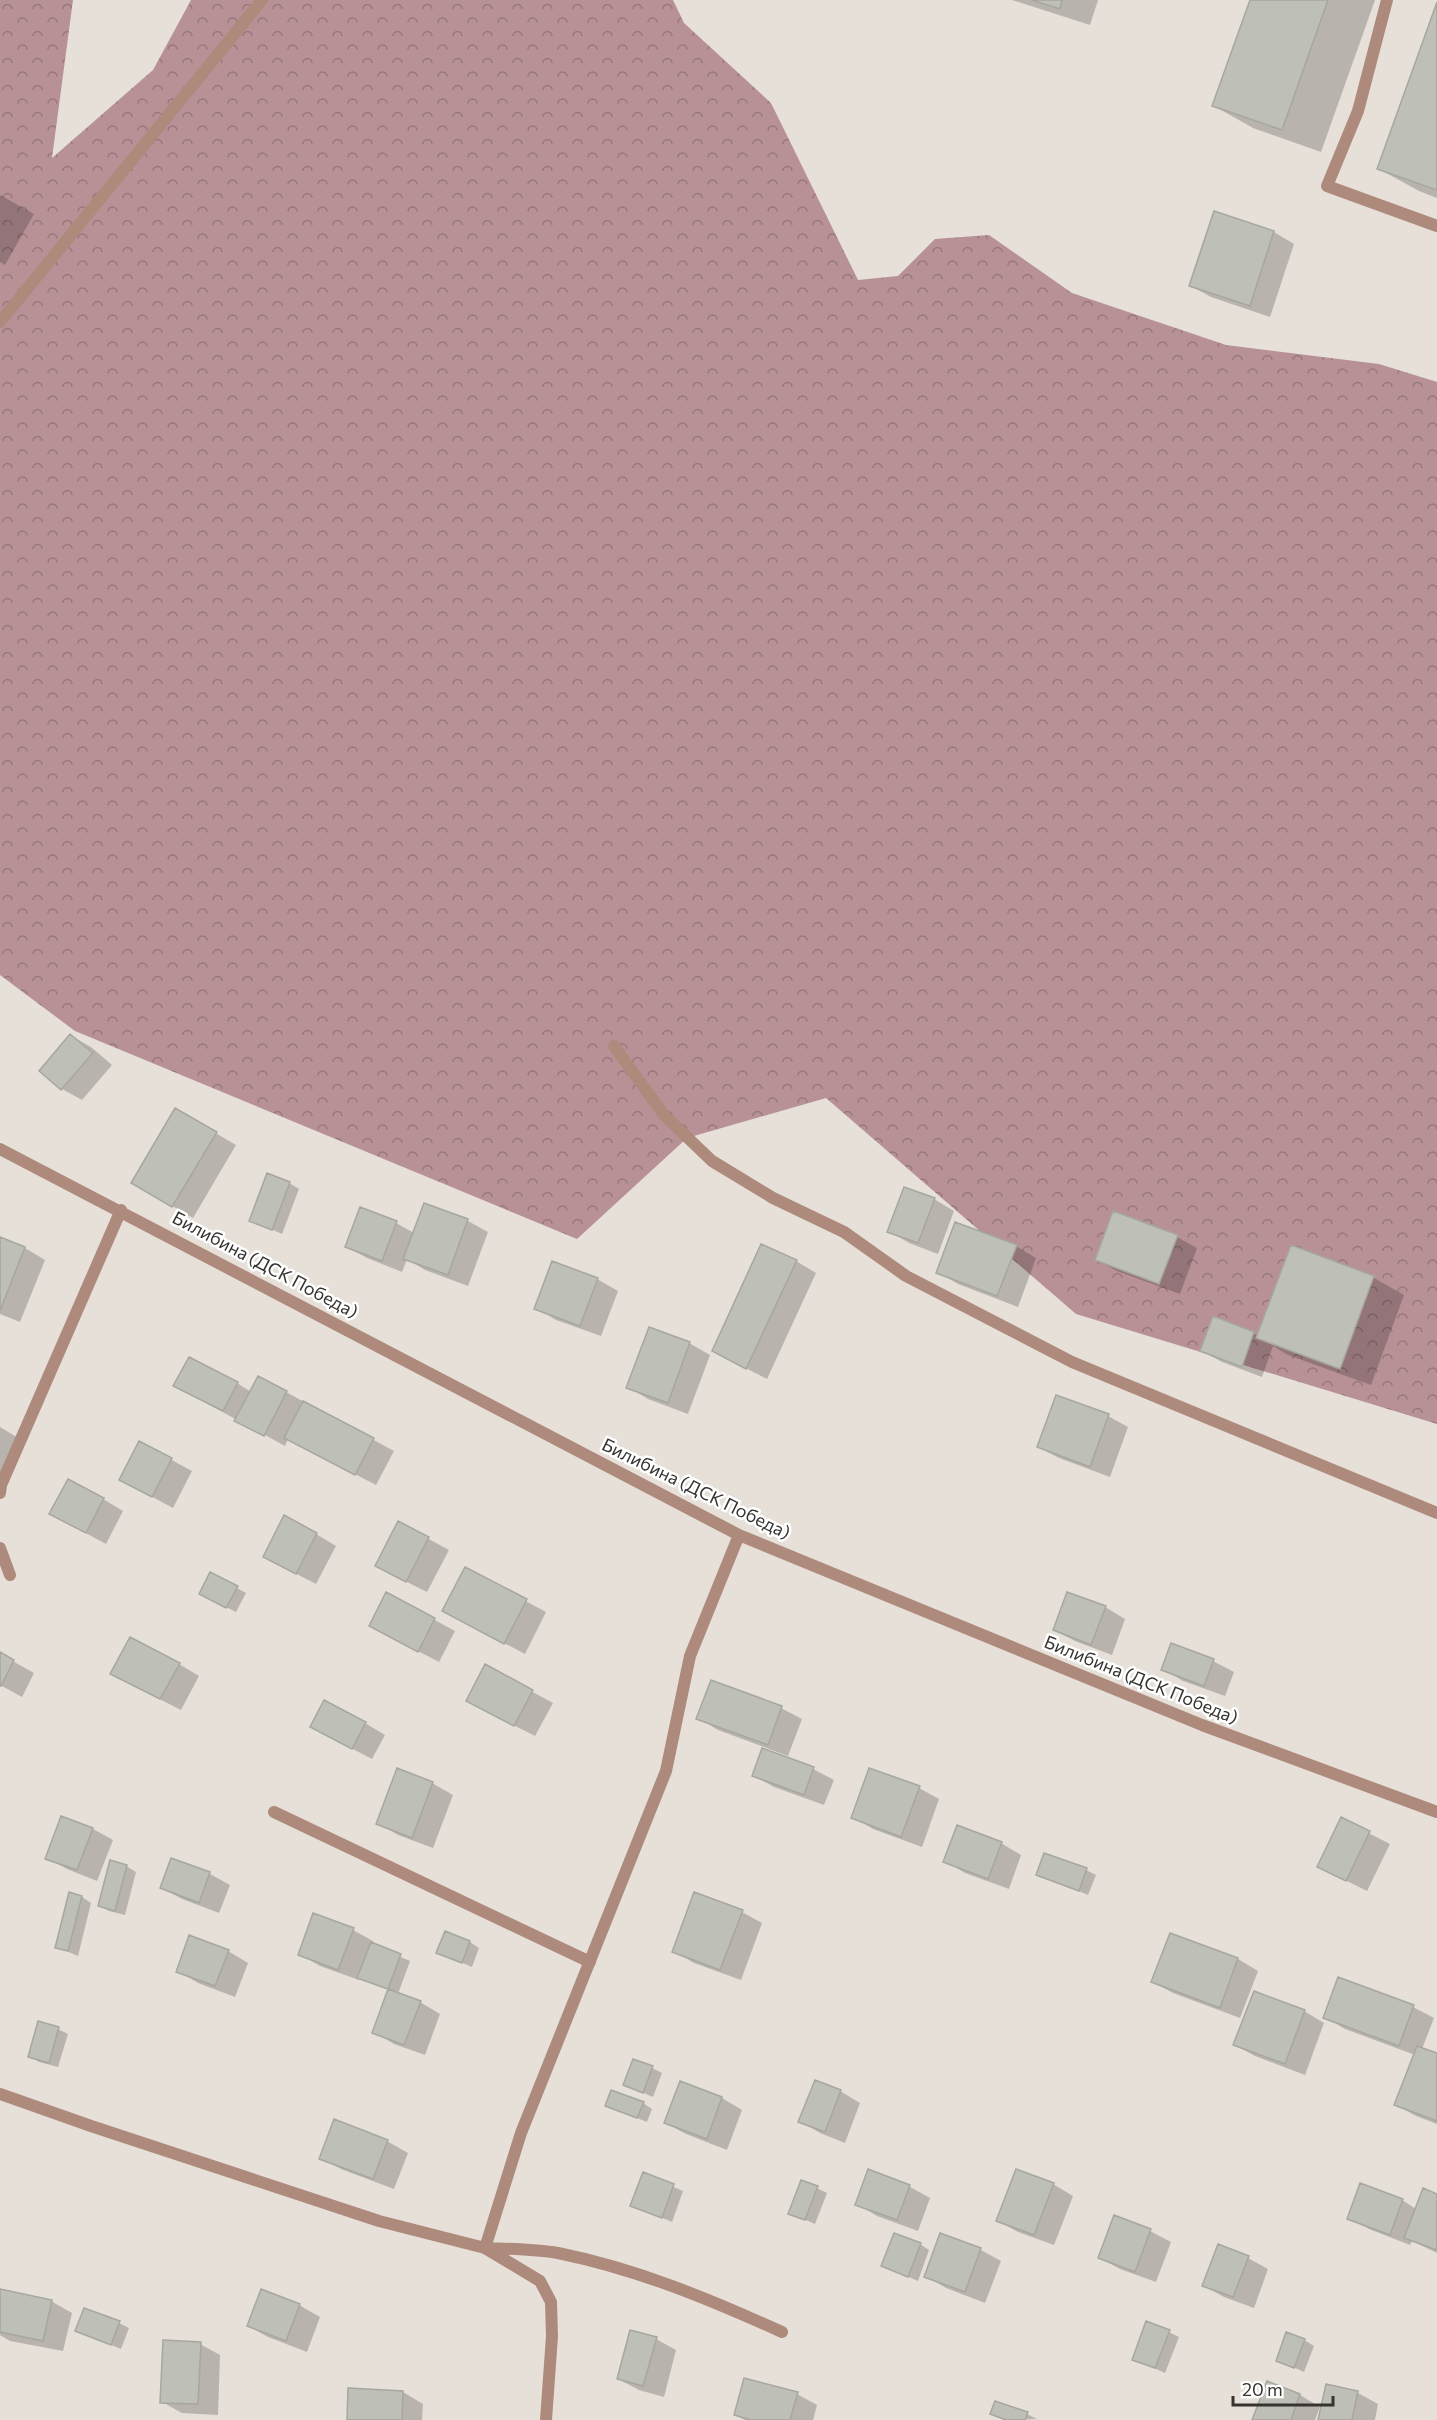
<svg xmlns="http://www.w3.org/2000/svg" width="1437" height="2420" font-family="Commissioner,sans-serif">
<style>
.forest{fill:url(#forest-crowns)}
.shadow{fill:#0003}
.building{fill:#bebfb6;stroke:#a6a79e;stroke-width:1.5}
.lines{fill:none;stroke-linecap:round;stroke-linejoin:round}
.minor{stroke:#ae8a7c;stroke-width:12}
.labels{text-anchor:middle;stroke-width:5;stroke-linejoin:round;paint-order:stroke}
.street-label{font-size:18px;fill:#363431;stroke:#fff}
</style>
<defs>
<pattern id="forest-crowns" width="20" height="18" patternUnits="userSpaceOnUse" patternTransform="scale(1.5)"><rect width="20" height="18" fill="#b89196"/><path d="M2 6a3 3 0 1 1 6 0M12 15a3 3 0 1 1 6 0" fill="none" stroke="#96777b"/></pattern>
</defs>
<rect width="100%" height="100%" fill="#e6e0d8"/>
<path class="forest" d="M0,0H73L52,158L153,70L191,0H673L684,23L771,103L858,280L898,276L935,239L989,235L1072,293L1226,345L1379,364L1437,382V1424L1076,1314L826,1098L687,1138L577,1239L75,1031L0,975Z"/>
<path class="shadow" d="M1012,0H1098L1090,25Z
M1251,0H1375L1321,152L1253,128L1214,106Z
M1437,6V198L1419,191L1379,169Z
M0,195L34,214L5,265L0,262Z
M1215,213L1274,232L1294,244L1270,317L1211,297L1191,286Z
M71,1036L91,1047L112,1065L82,1100L62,1089Z
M176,1110L236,1145L193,1218L133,1183Z
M289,1183L299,1189L282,1234L251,1220Z
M934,1199L954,1211L938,1254L909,1243L889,1231Z
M425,1205L468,1221L488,1232L468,1286L425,1270L407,1259L402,1272L367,1258L347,1247L396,1223L414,1233Z
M1177,1237L1197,1248L1180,1294L1117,1271L1097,1260Z
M0,1239L25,1248L45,1260L20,1322L0,1314Z
M1016,1246L1036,1258L1018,1307L958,1284L938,1272Z
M1292,1247L1374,1278L1404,1295L1371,1385L1288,1355L1273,1346L1262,1377L1222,1362L1202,1351L1214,1318L1259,1336Z
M796,1261L816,1273L767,1379L734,1362Z
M597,1279L618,1291L601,1336L556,1320L536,1308Z
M689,1343L710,1355L688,1414L648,1399L628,1387Z
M237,1383L251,1392H286L394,1451L376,1485L288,1439L285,1446L195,1397Z
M1108,1416L1128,1427L1110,1477L1059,1458L1038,1447Z
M0,1427L20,1439L0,1476Z
M140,1443L192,1471L173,1508L121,1480Z
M103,1499L123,1511L106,1544L71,1525Z
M399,1523L449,1550L427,1592L397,1577Z
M316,1534L336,1546L316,1584L285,1568Z
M465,1569L546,1612L525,1654L464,1622Z
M237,1588L246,1593L236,1612L210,1599Z
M387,1594L455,1631L439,1662L391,1637Z
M1105,1607L1125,1619L1112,1655L1075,1641L1054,1630Z
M1172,1645L1213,1661L1234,1672L1225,1696L1183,1681L1163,1669Z
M0,1654L34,1673L22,1697L0,1685Z
M179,1664L199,1676L181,1710L132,1685Z
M485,1666L553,1703L535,1736L488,1712Z
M712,1682L781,1708L802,1719L788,1756L718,1730L698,1718Z
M365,1723L385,1735L372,1759L332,1738Z
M763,1750L813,1769L834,1780L824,1805L774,1787L753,1775Z
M432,1783L453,1795L433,1848L398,1835L378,1823Z
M919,1788L939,1799L922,1847L873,1829L853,1817Z
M1341,1819L1390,1844L1367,1891L1319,1867Z
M93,1829L113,1840L97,1881L67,1869L47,1858Z
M1001,1843L1021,1855L1009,1889L965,1873L945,1861Z
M172,1860L210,1874L230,1885L219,1913L182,1899L162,1888Z
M126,1866L136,1872L125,1915L109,1911L100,1906Z
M1086,1870L1096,1875L1088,1895L1038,1874Z
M82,1897L91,1903L78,1956L57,1947Z
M742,1912L762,1923L741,1980L694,1963L674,1951Z
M353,1930L373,1941L372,1945L410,1961L398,1994L420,2002L440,2014L425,2055L394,2044L374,2032L389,1990L360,1978L359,1980L320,1966L300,1954Z
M1171,1935L1238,1959L1258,1971L1240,2018L1173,1993L1153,1982Z
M470,1942L479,1948L472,1967L438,1952Z
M228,1951L248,1963L235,1997L198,1983L178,1971Z
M1339,1979L1413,2007L1434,2018L1422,2049L1437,2055V2124L1416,2116L1396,2105L1415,2055L1345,2029L1325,2017Z
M1304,2011L1324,2023L1305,2075L1255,2056L1235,2045Z
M58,2029L68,2034L58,2067L39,2062L30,2056Z
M652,2068L662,2073L653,2097L625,2085Z
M681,2083L722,2098L742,2110L727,2150L686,2134L666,2123Z
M840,2091L860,2103L845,2143L820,2133L800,2121Z
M643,2103L652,2109L647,2122L607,2106Z
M387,2141L408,2153L394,2189L341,2169L321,2158Z
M869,2171L910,2187L930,2198L918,2231L877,2216L857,2204Z
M643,2174L683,2191L672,2222L632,2205Z
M1053,2184L1073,2196L1054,2245L1018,2232L998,2221Z
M817,2188L827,2193L815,2224L790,2213Z
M1437,2195V2253L1412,2241L1410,2245L1369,2229L1349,2218L1402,2200L1416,2209Z
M1115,2217L1150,2231L1171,2242L1156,2282L1120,2269L1100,2258Z
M941,2235L981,2250L1001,2261L985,2303L946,2288L926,2276Z
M920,2244L929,2250L918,2281L883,2266Z
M1218,2246L1248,2258L1268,2269L1254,2308L1224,2297L1204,2286Z
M0,2291L51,2301L72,2313L63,2351L10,2341L0,2335Z
M299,2305L320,2317L307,2352L268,2337L248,2326Z
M119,2323L129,2328L121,2349L77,2331Z
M1169,2332L1179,2337L1165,2373L1134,2359Z
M656,2339L676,2350L664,2397L639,2390L618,2379Z
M1304,2340L1314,2346L1304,2372L1278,2360Z
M200,2344L220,2355L218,2415L182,2413L162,2402Z
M1268,2383L1300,2395L1320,2407L1315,2420H1255Z
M1327,2386L1358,2393L1378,2404L1375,2420H1319Z
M403,2392L423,2404L422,2420H348Z
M797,2394L817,2405L813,2420H745L736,2415Z
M992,2414H1027L1037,2419L1004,2420Z"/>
<path class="building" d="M1032,0H1062L1060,9Z
M1250,0H1328L1282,130L1212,106Z
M1437,2V190L1377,169Z
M1214,211L1274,231L1250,306L1189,286Z
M70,1034L93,1053L61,1090L39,1071Z
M175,1108L217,1132L172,1207L131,1183Z
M267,1173L290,1182L272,1230L249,1221Z
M904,1187L935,1198L918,1243L887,1232Z
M424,1203L468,1219L448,1275L403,1259Z
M360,1207L397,1221L382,1261L345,1247Z
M1113,1211L1178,1235L1159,1284L1095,1260Z
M955,1222L1017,1245L997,1296L936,1273Z
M0,1237L25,1247L0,1311Z
M761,1244L797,1260L746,1369L712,1351Z
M1291,1245L1374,1276L1340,1369L1256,1338Z
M552,1261L598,1278L580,1326L534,1309Z
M1213,1316L1254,1332L1242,1367L1200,1351Z
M649,1327L690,1342L668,1403L626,1388Z
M189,1357L238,1382L223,1411L173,1386Z
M258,1376L287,1391L264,1436L234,1421Z
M1056,1395L1109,1414L1090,1467L1037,1447Z
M303,1401L374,1438L355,1475L284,1438Z
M139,1441L172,1458L152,1497L119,1480Z
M68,1479L104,1498L86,1533L49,1514Z
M284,1515L317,1533L296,1574L263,1557Z
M398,1521L429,1537L406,1582L375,1566Z
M465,1567L527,1599L504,1644L442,1611Z
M210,1572L238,1586L226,1608L199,1594Z
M386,1592L435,1618L418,1652L369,1626Z
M1067,1592L1106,1606L1091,1645L1053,1630Z
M130,1637L180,1663L160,1699L110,1674Z
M1171,1643L1214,1659L1204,1686L1161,1670Z
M0,1652L14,1660L1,1686H0Z
M485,1664L533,1690L514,1726L466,1701Z
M711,1680L782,1706L768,1745L696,1719Z
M324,1700L366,1722L352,1749L310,1727Z
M762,1748L814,1767L804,1795L752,1776Z
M397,1768L433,1782L412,1838L376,1824Z
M869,1768L920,1786L901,1837L851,1818Z
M61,1816L93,1828L77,1870L45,1859Z
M1341,1817L1370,1831L1346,1881L1317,1867Z
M957,1825L1002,1842L988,1879L943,1862Z
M1044,1853L1087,1868L1079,1891L1036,1875Z
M171,1858L210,1872L199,1903L160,1888Z
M110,1860L127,1865L115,1911L98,1906Z
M69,1892L82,1896L68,1951L55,1948Z
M694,1892L743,1910L720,1970L672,1952Z
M313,1913L354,1928L338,1970L298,1955Z
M445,1931L470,1941L462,1963L436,1953Z
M1170,1933L1238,1958L1220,2008L1151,1982Z
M189,1935L229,1950L215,1986L176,1972Z
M371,1942L401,1954L388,1989L357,1978Z
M1338,1977L1414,2005L1399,2046L1323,2018Z
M388,1989L421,2001L404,2045L372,2033Z
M1254,1991L1305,2010L1285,2064L1233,2045Z
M38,2021L59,2027L49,2063L28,2057Z
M1417,2046L1437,2053V2121L1394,2105Z
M633,2059L653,2066L643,2093L623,2085Z
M815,2080L841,2090L825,2132L798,2122Z
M680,2081L722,2097L707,2139L664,2123Z
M611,2090L644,2102L637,2118L605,2106Z
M334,2119L388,2140L373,2179L319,2159Z
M868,2169L910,2185L897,2220L855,2205Z
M1016,2169L1054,2183L1034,2235L996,2221Z
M643,2172L674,2184L662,2218L630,2206Z
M801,2180L818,2186L805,2220L788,2214Z
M1360,2183L1403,2199L1390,2235L1347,2219Z
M1423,2188L1437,2194V2250L1404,2238Z
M1114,2215L1151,2229L1135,2272L1098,2258Z
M894,2233L921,2243L908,2277L881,2266Z
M940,2233L981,2248L965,2292L924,2277Z
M1218,2244L1249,2256L1233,2297L1202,2286Z
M0,2289L52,2300L43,2341L0,2332Z
M261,2289L300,2304L286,2341L247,2326Z
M84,2308L120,2321L111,2345L75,2331Z
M1146,2321L1170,2330L1155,2368L1132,2360Z
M630,2330L657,2337L643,2386L617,2379Z
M1286,2332L1305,2339L1294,2368L1276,2361Z
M163,2340L201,2342L198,2404L160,2403Z
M744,2378L798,2392L790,2420H751L734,2415Z
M1267,2381L1300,2394L1291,2420H1252Z
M1326,2384L1358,2391L1352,2420H1318Z
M348,2388L403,2391L402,2420H347Z
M995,2401L1028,2412L1025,2420H1006L990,2414Z"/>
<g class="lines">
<path class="minor" d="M1387,0L1358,111L1327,186L1437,226
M0,322L262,0
M614,1046L664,1115L712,1161L773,1198L844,1232L906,1276L1072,1362L1437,1513
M0,1149L739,1535L1202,1725L1437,1812
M0,1493L1,1485L121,1210
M739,1535L690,1656L666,1771L521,2133L485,2248C509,2249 534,2249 558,2253C637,2269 709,2299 782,2332
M0,1548L10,1575
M274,1812L590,1962
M0,2094L91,2126L379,2221L485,2248L540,2281L551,2302L552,2336L546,2420"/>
</g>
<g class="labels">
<g class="street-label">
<text transform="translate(265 1265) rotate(28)" y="6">Билибина (ДСК Победа)</text>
<text transform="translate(696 1489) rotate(26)" y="6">Билибина (ДСК Победа)</text>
<text transform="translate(1141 1680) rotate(22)" y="6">Билибина (ДСК Победа)</text>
</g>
</g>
<path d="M1233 2396v9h100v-9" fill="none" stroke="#363431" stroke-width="3"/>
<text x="1242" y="2396" font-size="18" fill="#363431" stroke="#ffffff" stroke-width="4.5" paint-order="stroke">20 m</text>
</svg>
